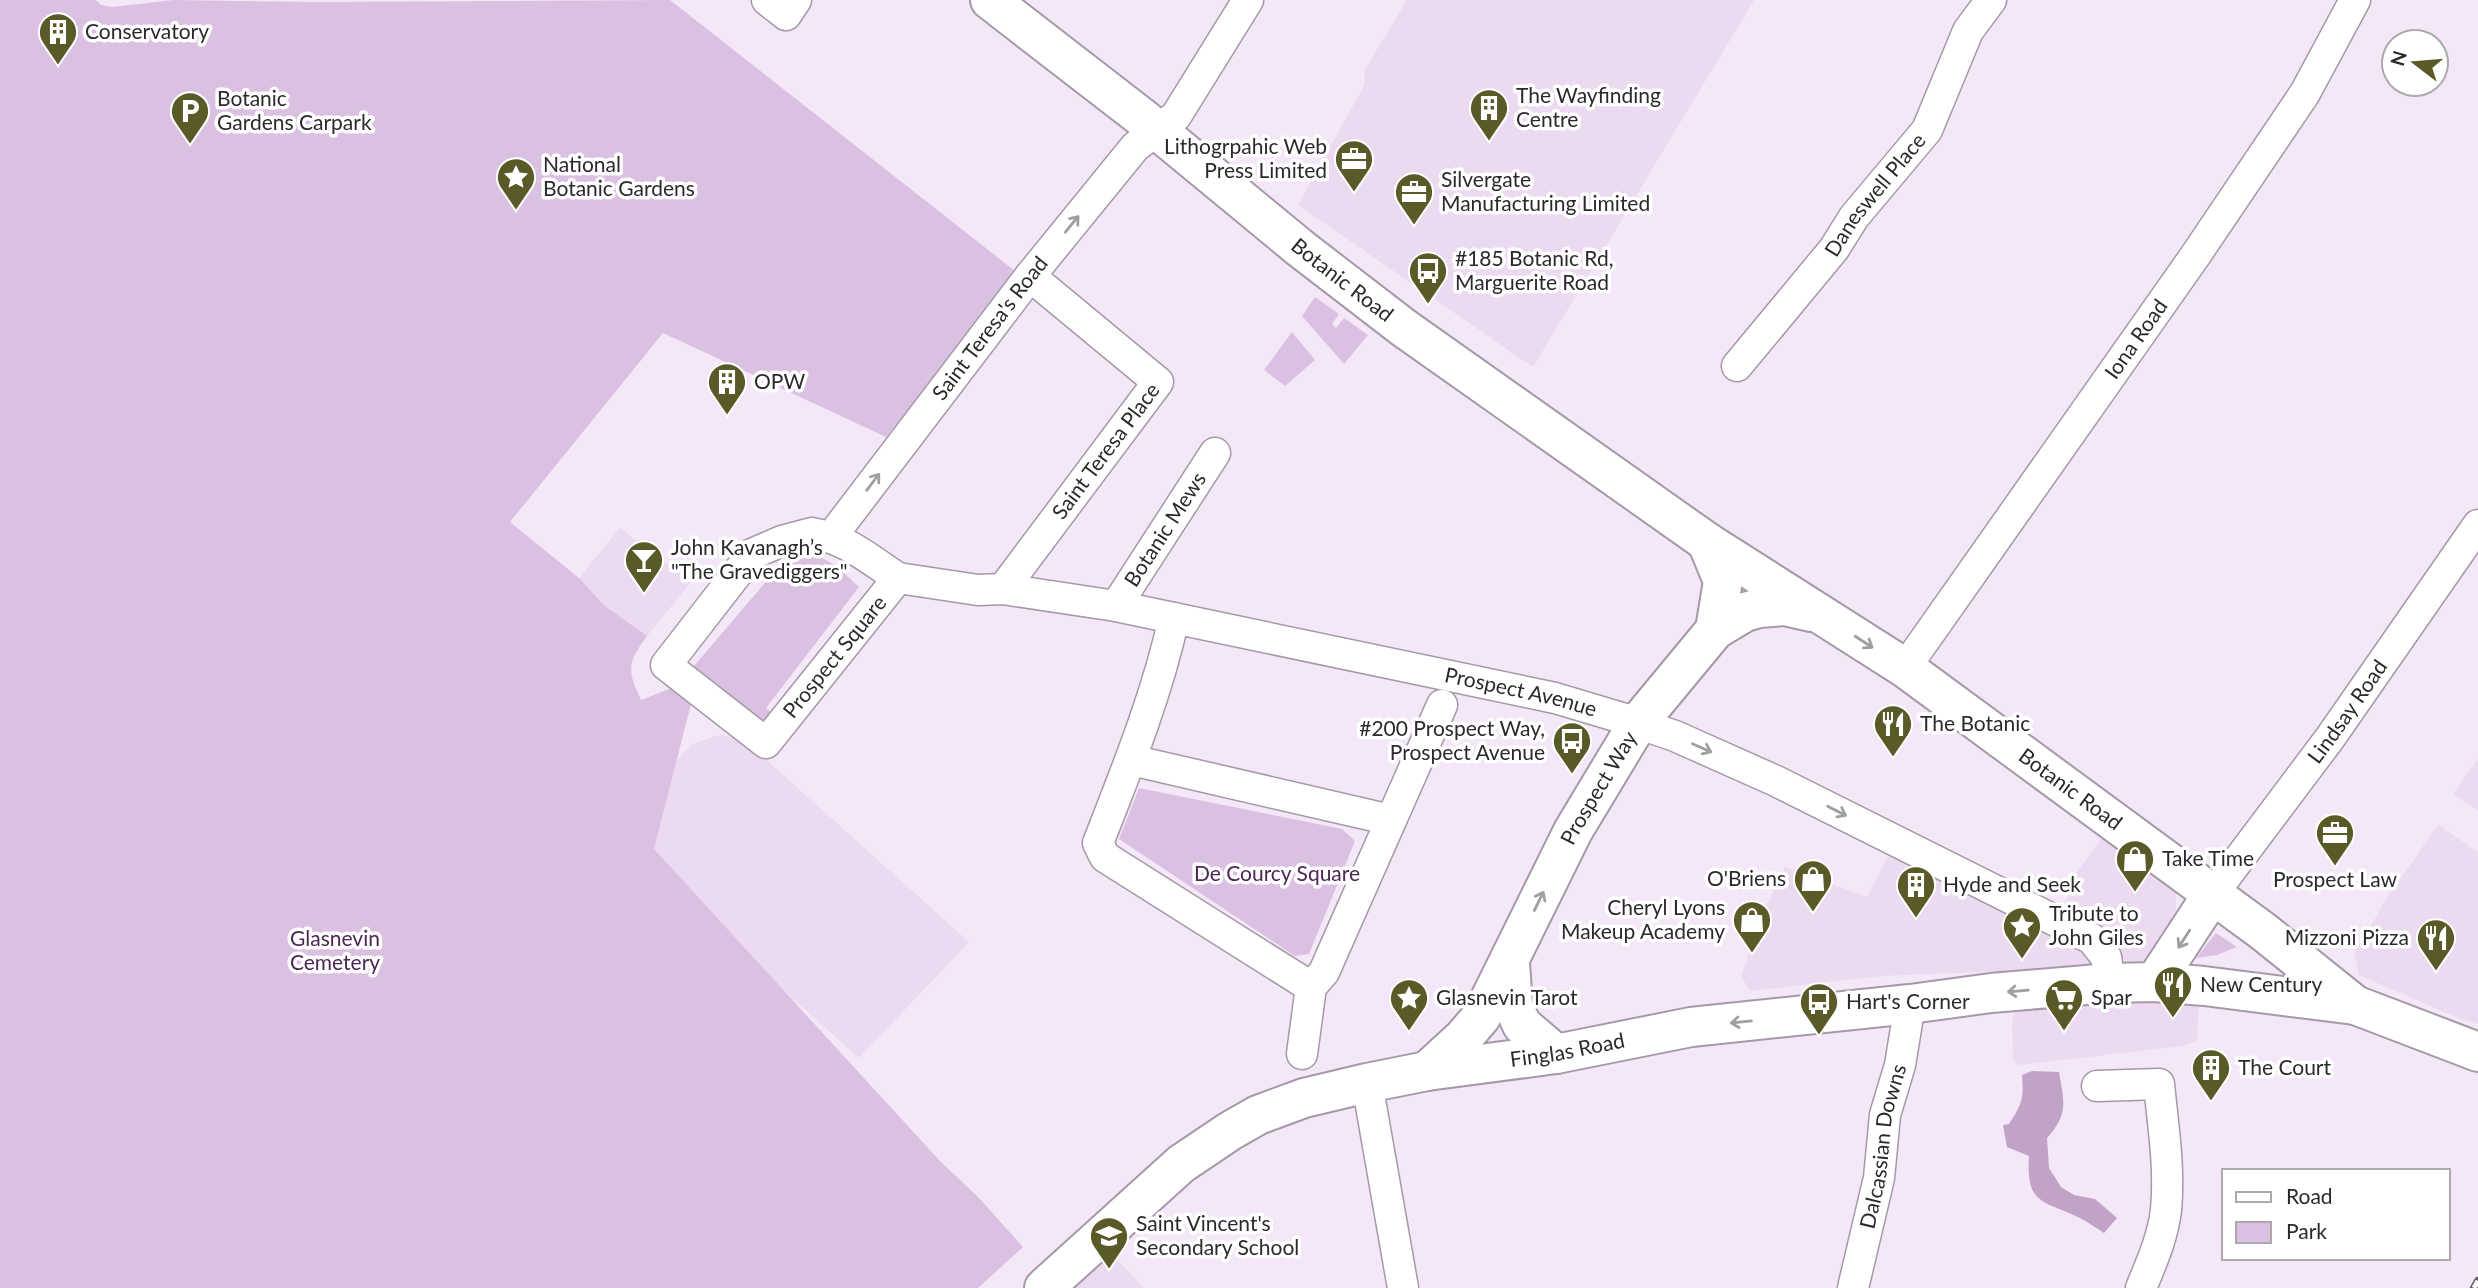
<svg xmlns="http://www.w3.org/2000/svg" width="2478" height="1288" font-family="Lato,sans-serif">
<style>
.built{fill:#ecdaf0}
.green{fill:#dbc1e1}
.forest{fill:#c1a3c8}
.lines{fill:none;stroke-linecap:round;stroke-linejoin:round}
.minor-casing{stroke:#a599a8;stroke-width:33}
.secondary-casing{stroke:#a599a8;stroke-width:42}
.minor{stroke:#fff;stroke-width:30}
.secondary{stroke:#fff;stroke-width:38}
.rail-casing{stroke:#635c65;stroke-width:8}
.rail{stroke:#fff;stroke-width:5;stroke-dasharray:16;stroke-linecap:butt}
.oneway{stroke:#a09ea1}
.labels{text-anchor:middle;stroke-width:7;stroke-linejoin:round;paint-order:stroke}
.poi-label{font-size:21px;fill:#2d282e;stroke:#fff;text-anchor:start}
.street-label{font-size:21px;fill:#2d282e;stroke:#fff}
.park-label{font-size:21px;fill:#4d2655;stroke:#fff}
</style>
<rect width="100%" height="100%" fill="#f4e7f7"/>
<path class="built" d="M1407,0H1754L1533,367L1298,205L1365,84L1364,71Z
M620,528L691,582L647,636L605,606L579,578Z
M719,735L742,738L969,942L859,1058L633,856L661,777L692,744Z
M2478,759V810L2453,794Z
M2438,825L2478,852V1024L2463,1020L2359,975L2354,949L2365,937L2384,902Z
M2104,835L2176,892V911L2173,933L2149,960L2114,967L1881,976L1751,991L1741,977L1760,919L1785,867L1867,897L1898,837L2061,914L2079,869Z
M2199,997L2197,1041L2183,1046L2020,1065L2013,1060L2012,1021L2017,1004Z
M1110,1252L1144,1288H1073Z"/>
<path class="green" d="M0,0H96L101,5L113,7L173,0L316,2L670,0L1015,271L1006,287L886,437L663,333L510,522L579,578L605,606L647,636C627,663 627,670 641,700L677,686L692,700L654,849L940,1161L979,1198L1023,1247L978,1288H0Z
M1315,297L1339,314L1332,324L1336,328L1344,318L1368,335L1344,364L1302,316Z
M1292,332L1315,360L1285,386L1264,370Z
M805,554C829,556 843,572 859,587L766,708L772,713L760,729L688,673L781,564L794,555Z
M1139,788L1342,829L1355,841L1309,954L1295,956L1119,839Z
M2216,933L2237,947L2217,955L2196,958Z"/>
<path class="forest" d="M2032,1071L2059,1072C2064,1102 2069,1114 2047,1138L2049,1168L2061,1187L2074,1195L2095,1199L2117,1218L2104,1233C2096,1228 2088,1222 2080,1218C2042,1200 2026,1205 2029,1156L2007,1147L2003,1125L2009,1124C2022,1104 2024,1099 2022,1075Z"/>
<g class="lines">
<g class="minor-casing">
<g id="minor">
<path d="M767,0L786,15L796,0"/>
<path id="s1" d="M1737,366L1834,249L1854,217L1927,130L1968,31L1991,0"/>
<path d="M812,533C847,539 870,560 898,578L766,743L666,665L752,554L782,541Z"/>
<path id="s2" d="M832,536L1030,276L1135,147L1176,116L1248,0"/>
<path id="s3" d="M898,578L978,590L1003,589L1116,606L1555,698L1622,718L1675,736L1776,781L2092,939L2106,957L2110,983"/>
<path id="s4" d="M1003,589L1158,382L1030,276"/>
<path id="s5" d="M1116,606L1215,453"/>
<path d="M1174,618C1157,695 1127,769 1098,843L1105,857L1311,987L1324,972L1442,705"/>
<path id="s6" d="M1905,668L2195,256L2305,93L2355,0"/>
<path d="M1131,760L1391,820"/>
<path id="s7" d="M2212,895L2330,738L2478,525"/>
<path d="M1302,1054L1311,987"/>
<path d="M1367,1083L1403,1288"/>
<path d="M2097,1086L2159,1084C2163,1126 2170,1168 2166,1210C2163,1237 2151,1264 2141,1288"/>
<path id="s8" d="M1853,1288L1879,1178L1885,1115L1900,1065L1910,1004"/>
</g>
</g>
<g class="secondary-casing">
<g id="secondary">
<path id="s9" d="M990,0L1140,116L1300,248L1404,328L1707,542L1905,668L2264,932L2355,1005"/>
<path d="M1707,542L1723,581L1715,630"/>
<path d="M1510,963L1513,1005L1522,1025L1556,1054"/>
<path d="M2155,982L2212,895"/>
<path id="s10" d="M1427,1071L1463,1038L1481,1017L1573,831L1638,723L1715,630L1745,612L1759,608L1785,606L1811,612"/>
<path id="s11" d="M1044,1288L1181,1164L1230,1131L1258,1115L1304,1098L1367,1083L1427,1071L1556,1054L1691,1027L1910,1004L1991,993L2110,983L2155,982L2204,986L2355,1005L2478,1052"/>
</g>
</g>
<use href="#minor" class="minor"/>
<use href="#secondary" class="secondary"/>
<g class="rail-casing">
<path id="rail" d="M2474,1288L2478,1281"/>
</g>
<use href="#rail" class="rail"/>
</g>
<defs><path id="oneway-shaft" d="M-6 0H5M1.5-3L5.5 0L1.5 3" fill="none" stroke-width="1.6" stroke-linecap="round" stroke-linejoin="round" transform="scale(1.75)"/></defs>
<g class="oneway">
<use href="#oneway-shaft" transform="translate(1072 224) rotate(-51)"/>
<use href="#oneway-shaft" transform="translate(873 482) rotate(-53)"/>
<use href="#oneway-shaft" transform="translate(1864 642) rotate(33)"/>
<use href="#oneway-shaft" transform="translate(1702 748) rotate(24)"/>
<use href="#oneway-shaft" transform="translate(1837 811) rotate(27)"/>
<use href="#oneway-shaft" transform="translate(1539 901) rotate(-64)"/>
<use href="#oneway-shaft" transform="translate(2184 939) rotate(123)"/>
<use href="#oneway-shaft" transform="translate(2018 991) rotate(175)"/>
<use href="#oneway-shaft" transform="translate(1741 1022) rotate(174)"/>
</g>
<defs>
<g id="building-pin" transform="scale(2.0125)"><path d="M0 17L-7.5 6A9.5 9.5 0 1 1 7.5 6Z" fill="#595a28" stroke="#fff"/><path d="M-4-6H4V6H1V3H-1V6H-4ZM-2.5-4.3h1.7v1.8h-1.7ZM.8-4.3h1.7v1.8H.8ZM-2.5-1h1.7V.8h-1.7ZM.8-1h1.7V.8H.8Z" fill="#fff"/></g>
<g id="parking-pin" transform="scale(2.0125)"><path d="M0 17L-7.5 6A9.5 9.5 0 1 1 7.5 6Z" fill="#595a28" stroke="#fff"/><path d="M-3.5-5.5H1a3.5 3.5 0 0 1 0 7H-1V5.5H-3.5ZM-1-3.4V-.6H.8a1.4 1.4 0 0 0 0-2.8Z" fill="#fff"/></g>
<g id="office-pin" transform="scale(2.0125)"><path d="M0 17L-7.5 6A9.5 9.5 0 1 1 7.5 6Z" fill="#595a28" stroke="#fff"/><path d="M-6-3h4V-5.5h4V-3h4V5H-6ZM-1-4.5V-3h2v-1.5ZM-6 0V1H6V0Z" fill="#fff"/></g>
<g id="sight-pin" transform="scale(2.0125)"><path d="M0 17L-7.5 6A9.5 9.5 0 1 1 7.5 6Z" fill="#595a28" stroke="#fff"/><path d="M0-6L1.8-2.2L6-1.7L2.9 1.2L3.7 5.4L0 3.3L-3.7 5.4L-2.9 1.2L-6-1.7L-1.8-2.2Z" fill="#fff"/></g>
<g id="bus-pin" transform="scale(2.0125)"><path d="M0 17L-7.5 6A9.5 9.5 0 1 1 7.5 6Z" fill="#595a28" stroke="#fff"/><path d="M-5-6H5V4H4V6H2V4H-2V6H-4V4H-5ZM-3.5-4V0h7V-4ZM-3.5 1.2v1.5H-2V1.2ZM2 1.2v1.5H3.5V1.2Z" fill="#fff"/></g>
<g id="bar-pin" transform="scale(2.0125)"><path d="M0 17L-7.5 6A9.5 9.5 0 1 1 7.5 6Z" fill="#595a28" stroke="#fff"/><path d="M-6-5H6L.8 .8V4.5H3.5V6h-7V4.5H-.8V.8Z" fill="#fff"/></g>
<g id="restaurant-pin" transform="scale(2.0125)"><path d="M0 17L-7.5 6A9.5 9.5 0 1 1 7.5 6Z" fill="#595a28" stroke="#fff"/><path d="M-5-6h1v4h1v-4h1v4h1v-4h1v5L-1.5 .5V6h-2V.5L-5-1ZM5-6V6H3V1.5H1.5Q1.5-4 5-6Z" fill="#fff"/></g>
<g id="shop-pin" transform="scale(2.0125)"><path d="M0 17L-7.5 6A9.5 9.5 0 1 1 7.5 6Z" fill="#595a28" stroke="#fff"/><path d="M-5-2.5h2.3a2.7 3.5 0 0 1 5.4 0H5L5.5 6h-11ZM-1.5-2.5h3a1.5 2.3 0 0 0-3 0Z" fill="#fff"/></g>
<g id="supermarket-pin" transform="scale(2.0125)"><path d="M0 17L-7.5 6A9.5 9.5 0 1 1 7.5 6Z" fill="#595a28" stroke="#fff"/><path d="M-6-5.5h2.5l.6 2H6L4.5 2H-2.5L-4.4-4H-6ZM-1.5 3.2a1.3 1.3 0 1 0 .1 0ZM3 3.2a1.3 1.3 0 1 0 .1 0Z" fill="#fff"/></g>
<g id="school-pin" transform="scale(2.0125)"><path d="M0 17L-7.5 6A9.5 9.5 0 1 1 7.5 6Z" fill="#595a28" stroke="#fff"/><path d="M0-5L7-2L0 1L-7-2ZM-4 1L0 2.5L4 1V4Q0 6-4 4Z" fill="#fff"/></g>
</defs>
<g fill-rule="evenodd">
<use href="#building-pin" x="58" y="32"/>
<use href="#building-pin" x="1489" y="108"/>
<use href="#parking-pin" x="190" y="111"/>
<use href="#office-pin" x="1354" y="159"/>
<use href="#sight-pin" x="516" y="177"/>
<use href="#office-pin" x="1414" y="192"/>
<use href="#bus-pin" x="1428" y="271"/>
<use href="#building-pin" x="727" y="382"/>
<use href="#bar-pin" x="644" y="560"/>
<use href="#restaurant-pin" x="1893" y="724"/>
<use href="#bus-pin" x="1572" y="741"/>
<use href="#office-pin" x="2335" y="833"/>
<use href="#shop-pin" x="2135" y="859"/>
<use href="#shop-pin" x="1813" y="879"/>
<use href="#building-pin" x="1916" y="885"/>
<use href="#shop-pin" x="1752" y="920"/>
<use href="#sight-pin" x="2022" y="926"/>
<use href="#restaurant-pin" x="2436" y="938"/>
<use href="#restaurant-pin" x="2173" y="985"/>
<use href="#sight-pin" x="1409" y="998"/>
<use href="#supermarket-pin" x="2064" y="998"/>
<use href="#bus-pin" x="1819" y="1002"/>
<use href="#building-pin" x="2211" y="1068"/>
<use href="#school-pin" x="1109" y="1236"/>
</g>
<g class="labels">
<g class="poi-label">
<text x="85" y="39">Conservatory</text>
<text x="1516" y="103">The Wayfinding<tspan x="1516" dy="24">Centre</tspan></text>
<text x="217" y="106">Botanic<tspan x="217" dy="24">Gardens Carpark</tspan></text>
<text x="1327" y="154" text-anchor="end">Lithogrpahic Web<tspan x="1327" dy="24">Press Limited</tspan></text>
<text x="543" y="172">National<tspan x="543" dy="24">Botanic Gardens</tspan></text>
<text x="1441" y="187">Silvergate<tspan x="1441" dy="24">Manufacturing Limited</tspan></text>
<text x="1455" y="266">#185 Botanic Rd,<tspan x="1455" dy="24">Marguerite Road</tspan></text>
<text x="754" y="389">OPW</text>
<text x="671" y="555">John Kavanagh’s<tspan x="671" dy="24">"The Gravediggers"</tspan></text>
<text x="1920" y="731">The Botanic</text>
<text x="1545" y="736" text-anchor="end">#200 Prospect Way,<tspan x="1545" dy="24">Prospect Avenue</tspan></text>
<text x="2162" y="866">Take Time</text>
<text x="1786" y="886" text-anchor="end">O'Briens</text>
<text x="2335" y="887" text-anchor="middle">Prospect Law</text>
<text x="1943" y="892">Hyde and Seek</text>
<text x="1725" y="915" text-anchor="end">Cheryl Lyons<tspan x="1725" dy="24">Makeup Academy</tspan></text>
<text x="2049" y="921">Tribute to<tspan x="2049" dy="24">John Giles</tspan></text>
<text x="2409" y="945" text-anchor="end">Mizzoni Pizza</text>
<text x="2200" y="992">New Century</text>
<text x="1436" y="1005">Glasnevin Tarot</text>
<text x="2091" y="1005">Spar</text>
<text x="1846" y="1009">Hart's Corner</text>
<text x="2238" y="1075">The Court</text>
<text x="1136" y="1231">Saint Vincent's<tspan x="1136" dy="24">Secondary School</tspan></text>
</g>
<g class="street-label">
<text dy="7" stroke="none"><textPath href="#s1" startOffset="220">Daneswell Place</textPath></text>
<text dy="7" stroke="none"><textPath href="#s9" startOffset="450">Botanic Road</textPath></text>
<text dy="7" stroke="none"><textPath href="#s2" startOffset="261">Saint Teresa's Road</textPath></text>
<text dy="7" stroke="none"><textPath href="#s6" startOffset="402">Iona Road</textPath></text>
<text dy="7" stroke="none"><textPath href="#s4" startOffset="172">Saint Teresa Place</textPath></text>
<text dy="7" stroke="none"><textPath href="#s5" startOffset="91">Botanic Mews</textPath></text>
<text transform="translate(835 657) rotate(-51)" y="7">Prospect Square</text>
<text dy="7" stroke="none"><textPath href="#s3" startOffset="634">Prospect Avenue</textPath></text>
<text dy="7" stroke="none"><textPath href="#s7" startOffset="228">Lindsay Road</textPath></text>
<text dy="7" stroke="none"><textPath href="#s10" startOffset="334">Prospect Way</textPath></text>
<text dy="7" stroke="none"><textPath href="#s9" startOffset="1339">Botanic Road</textPath></text>
<text dy="7" stroke="none"><textPath href="#s11" startOffset="593">Finglas Road</textPath></text>
<text dy="7" stroke="none"><textPath href="#s8" startOffset="145">Dalcassian Downs</textPath></text>
</g>
<g class="park-label">
<text x="1277" y="881">De Courcy Square</text>
<text x="335" y="946">Glasnevin<tspan x="335" dy="24">Cemetery</tspan></text>
</g>
</g>
<rect x="2222" y="1169" width="228" height="91" fill="#ffffff" stroke="#aba9ab" stroke-width="2"/>
<rect x="2236" y="1192" width="35" height="10" fill="#ffffff" stroke="#aba9ab" stroke-width="2"/>
<text x="2286" y="1204" font-size="21" fill="#2d282e">Road</text>
<rect x="2236" y="1222" width="35" height="21" fill="#dbc1e1" stroke="#aba9ab" stroke-width="2"/>
<text x="2286" y="1239" font-size="21" fill="#2d282e">Park</text>
<g transform="translate(2415 63) rotate(286)"><circle r="33" fill="#ffffff" stroke="#aba9ab" stroke-width="2"/>
<path d="M0-5L12 26L0 18L-12 26Z" fill="#595a28"/>
<text y="-10" font-size="19" font-weight="bold" text-anchor="middle" fill="#2d282e">N</text>
</g>
</svg>
